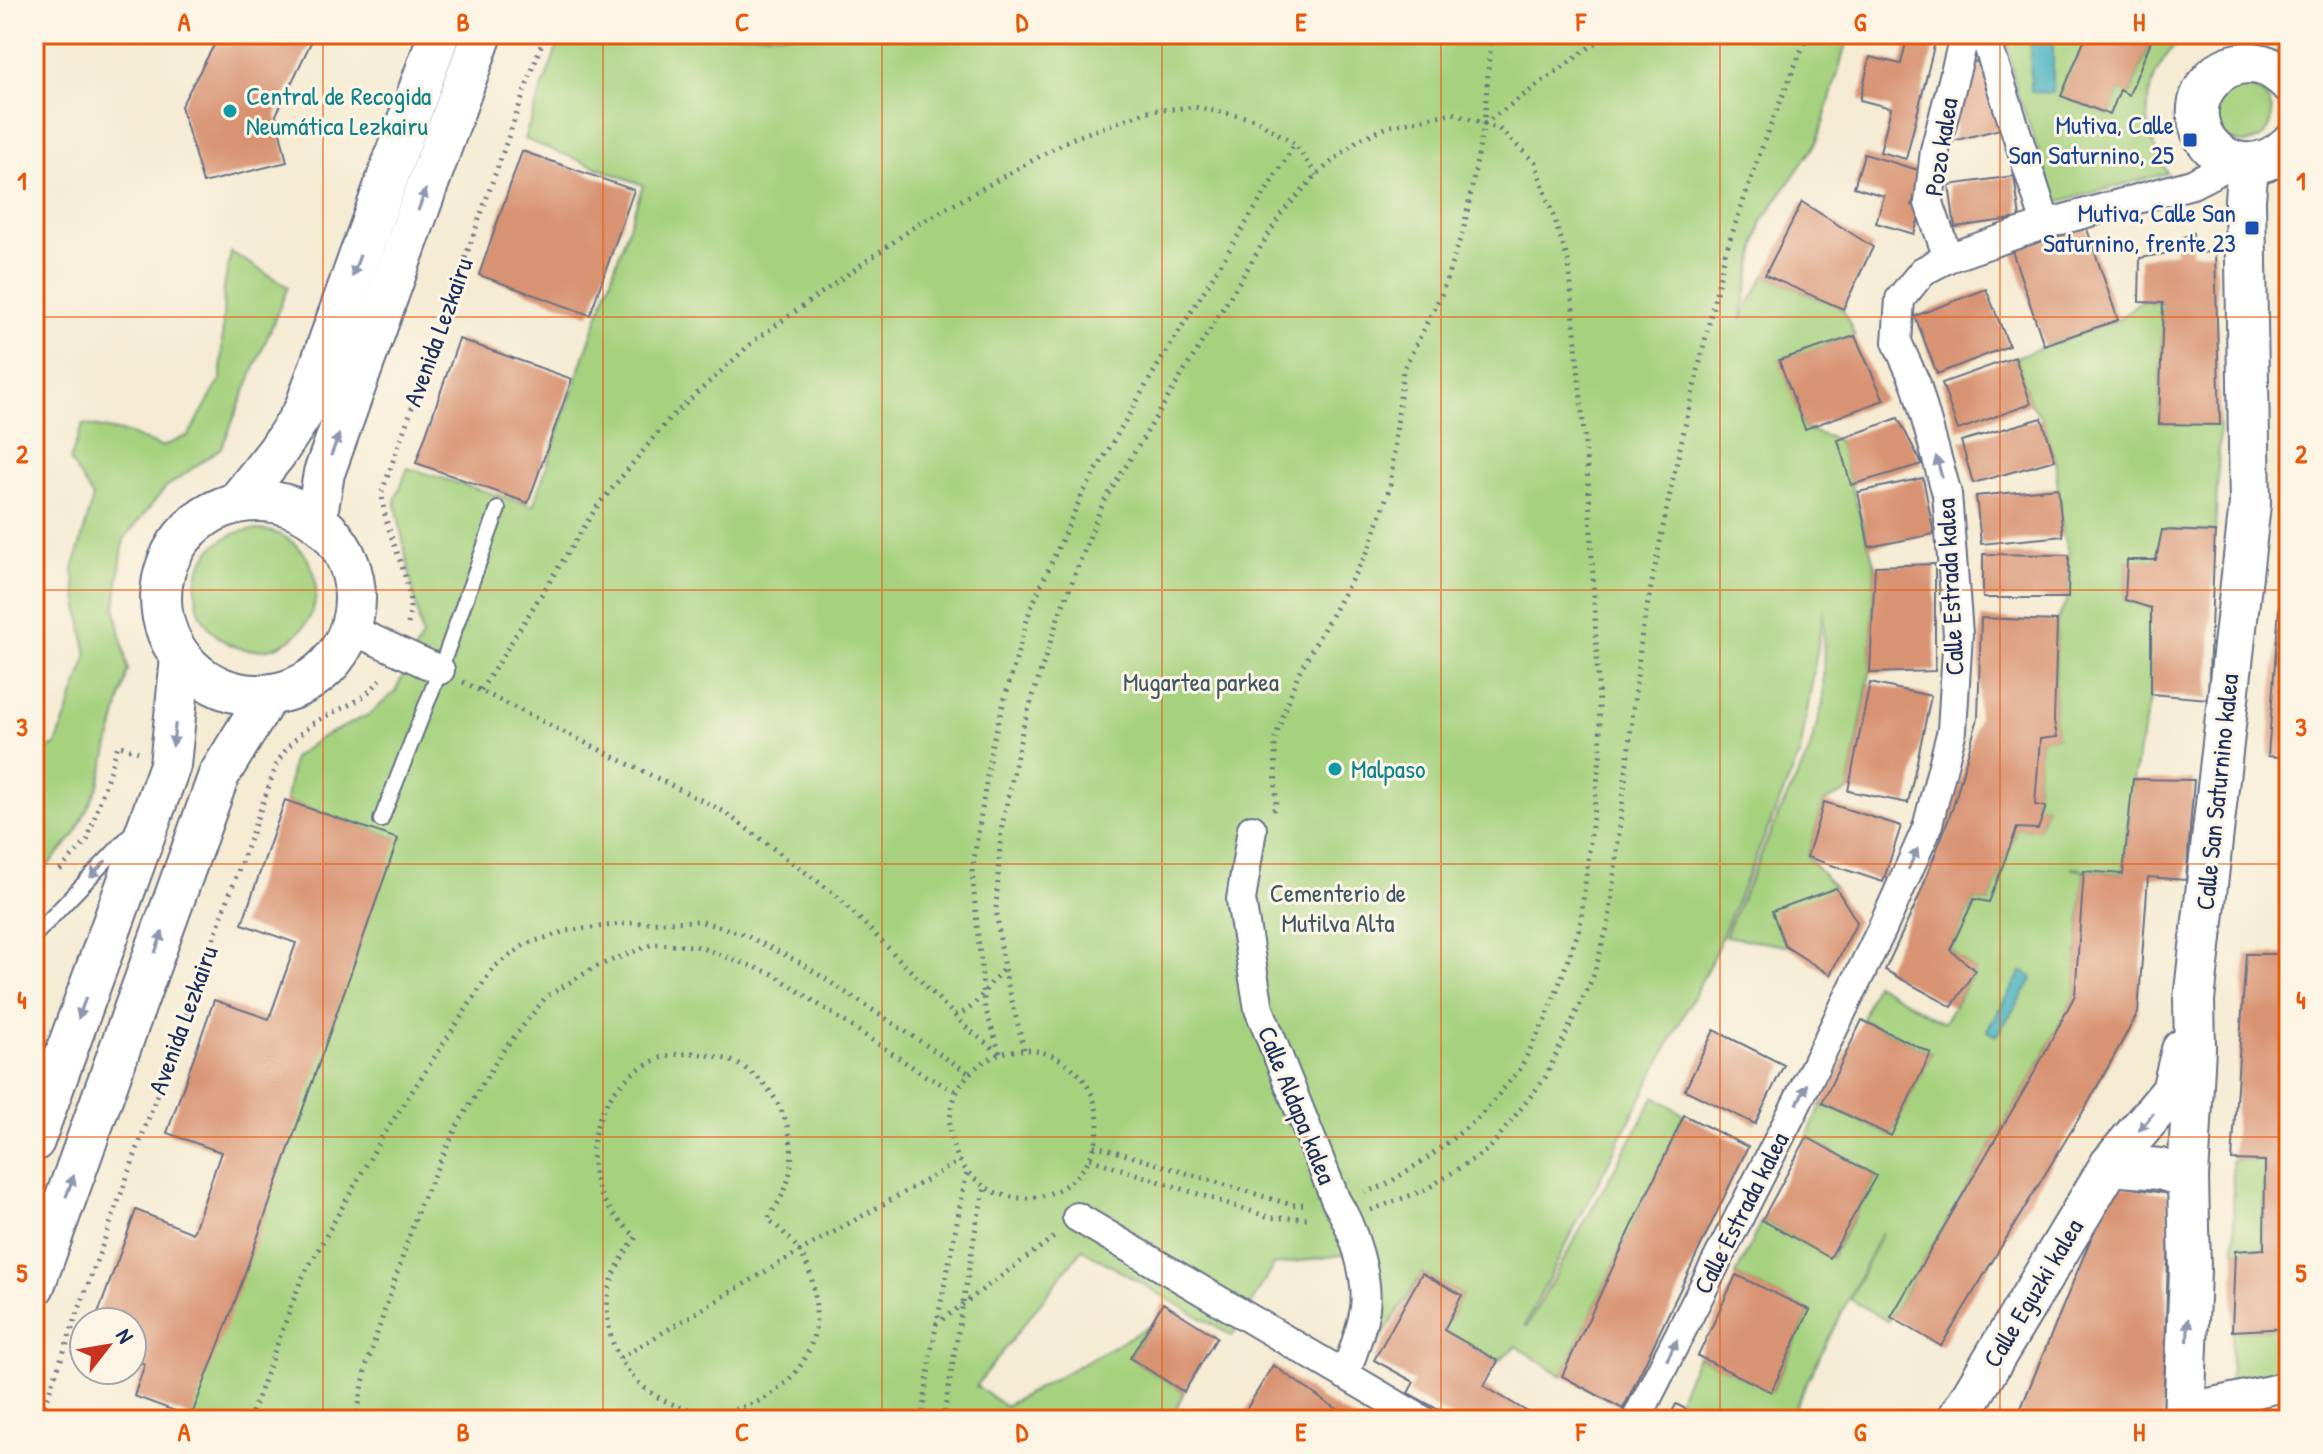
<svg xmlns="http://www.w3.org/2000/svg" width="2323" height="1454" font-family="'Patrick Hand',sans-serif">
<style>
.green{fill:#a6d27f;stroke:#60806e;stroke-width:2}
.water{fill:#43b1bf;stroke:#2f708e;stroke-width:2}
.building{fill:#d89372}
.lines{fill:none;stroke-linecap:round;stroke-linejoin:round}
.lane-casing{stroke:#677187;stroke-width:18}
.street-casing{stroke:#677187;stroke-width:32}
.secondary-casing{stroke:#677187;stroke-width:44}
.path{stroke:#677187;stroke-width:5;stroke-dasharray:2 6;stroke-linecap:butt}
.lane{stroke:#fff;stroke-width:14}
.street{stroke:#fff;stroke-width:28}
.secondary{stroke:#fff;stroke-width:40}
.oneway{fill:#8d97ae}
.grid{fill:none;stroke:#e8590c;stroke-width:2;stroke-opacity:0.55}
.culture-dot{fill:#0f9aa8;stroke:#fcf5e5;stroke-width:3}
.transit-dot{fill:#1a4fb4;stroke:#fcf5e5;stroke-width:3}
.labels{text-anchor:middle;stroke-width:6;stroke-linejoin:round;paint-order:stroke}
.culture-label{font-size:26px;fill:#0d838f;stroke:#fcf5e5;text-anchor:start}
.transit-label{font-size:26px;fill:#164399;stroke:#fcf5e5;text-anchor:end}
.street-label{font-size:26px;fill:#1b2f5e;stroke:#fcf5e5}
.park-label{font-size:26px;fill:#3e5866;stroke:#fcf5e5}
.neatline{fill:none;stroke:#e8590c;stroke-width:3}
.grid-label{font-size:26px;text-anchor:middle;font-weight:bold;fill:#e8590c}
</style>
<rect width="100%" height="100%" fill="#fcf5e5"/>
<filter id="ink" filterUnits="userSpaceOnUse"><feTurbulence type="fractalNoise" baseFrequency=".0125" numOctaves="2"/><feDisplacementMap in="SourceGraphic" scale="16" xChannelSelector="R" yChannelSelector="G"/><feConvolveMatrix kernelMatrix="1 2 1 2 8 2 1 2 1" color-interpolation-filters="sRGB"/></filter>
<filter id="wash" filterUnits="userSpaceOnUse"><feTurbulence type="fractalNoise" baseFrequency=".006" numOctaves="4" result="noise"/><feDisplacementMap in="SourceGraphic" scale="32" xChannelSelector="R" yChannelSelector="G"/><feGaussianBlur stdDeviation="1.8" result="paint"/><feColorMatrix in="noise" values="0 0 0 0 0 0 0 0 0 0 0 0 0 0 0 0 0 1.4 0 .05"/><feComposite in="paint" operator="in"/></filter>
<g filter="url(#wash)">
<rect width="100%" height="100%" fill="#f5ebd3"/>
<path class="green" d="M562,34H1849L1818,140L1761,223L1741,320L1765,275L1843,309L1855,336L1780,360L1805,429L1838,440L1875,566L1870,673L1848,791L1824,802L1807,857L1835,888L1785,946L1725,936L1778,816L1808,755L1823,703L1824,609L1800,754L1710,964L1525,1325L1527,1326L1655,1096L1684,1115L1562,1376L1516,1346L1498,1361L1444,1330L1462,1295L1422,1273L1374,1350L1369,1251L1274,1265L1232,1336L1082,1249L976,1386L1005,1406L1148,1327L1130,1358L1184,1392L1171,1420H189L396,838L286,801L293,758L320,738L370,714L395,692L422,636L395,500L408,468L533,506L643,185L524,139Z
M2006,34H2087L2062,96L2109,115L2120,90L2130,94L2154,34H2187C2157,59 2140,98 2151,137C2155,149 2162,161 2167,173L2057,202L2016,89Z
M2216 115a28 28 0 1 1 56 0a28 28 0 1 1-56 0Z
M231,252L288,287L222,447L165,488L124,539L115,606L128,670L99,785L74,836L34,881V754L56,745L87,657L73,570L93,498L70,460L83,424L130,434L162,447L189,435L221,379L224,287Z
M2139,302L2163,303L2159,423L2220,425L2215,532L2163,530L2156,560L2127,561L2125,600L2151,608V694L2133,779L2123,874L2071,868L2084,871L2075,995L2033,1075L1891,1317L1887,1321L1850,1299L1882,1232L1788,1420H1706L1676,1404L1698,1356L1772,1391L1810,1311L1736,1275L1762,1220L1831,1258L1876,1176L1807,1137L1822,1103L1891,1136L1931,1053L1862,1020L1875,984L1944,1023L1975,970L1950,950L1974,899L1989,902L2017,828L2038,829L2046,807L2035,805L2040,739L2057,737L2054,721L2057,621L2068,598L2069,555L2063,536L2055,460L2042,418L2031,404L2015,357L2118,320Z
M196 590a60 60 0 1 1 120 0a60 60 0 1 1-120 0Z
M2232,1160L2265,1161L2264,1249L2235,1251Z
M2289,1328V1370L2230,1385L2232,1331Z"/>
<path class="water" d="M2030,38H2053V93L2031,92Z
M2022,971L2033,978L1997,1036L1987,1030Z"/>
<g id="blocks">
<path class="building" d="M220,34H315L276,115L287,162L203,183L181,106Z
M1908,34H1937L1906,159L1880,152L1891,108L1860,100L1870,57L1901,64Z
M2087,34H2154L2129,95L2120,90L2110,115L2061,96Z
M1985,60L2004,128L1953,141L1967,63Z
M522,151L634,190L590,315L479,275Z
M1864,154L1922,171L1912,205L1922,207L1914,234L1876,223L1884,196L1854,187Z
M2014,176L2020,218L1955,227L1949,185Z
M1802,202L1873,247L1843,309L1765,275Z
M2086,226L2118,320L2044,345L2012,251Z
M2193,233L2192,253L2215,252L2220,425L2159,424L2163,303L2139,302L2140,258L2175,252L2174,241Z
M1986,289L2009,346L1937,374L1915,316Z
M1855,336L1884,400L1805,429L1779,360Z
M459,339L572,379L528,503L416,463Z
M2015,357L2031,404L1958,430L1942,383Z
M1898,418L1922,464L1851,485L1838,440Z
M2042,418L2055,460L1973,483L1961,441Z
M1923,478L1934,534L1869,547L1858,492Z
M2058,488L2063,536L1981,544L1976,496Z
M2287,500H2289V758L2268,756Z
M2162,530L2215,532L2208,699L2151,694V608L2125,600L2127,560H2156Z
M1983,554L2069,555L2068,598H1983Z
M1935,564V671L1870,673L1875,566Z
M1981,618L2057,621L2054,721L2057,737L2040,739L2035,805L2046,807L2038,829L2017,828L1989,902L1974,899L1950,950L1975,970L1952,1007L1885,970L1918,899L1953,807L1978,718Z
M1870,683L1931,696L1908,803L1848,791Z
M2133,779L2194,780L2186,880L2148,877L2138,1013L2087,1105L1941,1346L1891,1317L2033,1075L2075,995L2084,871L2123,874Z
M2287,790H2289V837H2282Z
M285,800L398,839L232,1310L191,1417L134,1396L145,1364L132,1359V1322H95L136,1210L193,1233L221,1152L167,1133L214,1000L269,1019L296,943L242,924Z
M1824,802L1901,826L1883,882L1807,857Z
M1836,888L1857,922L1830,975L1785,946L1772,911Z
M2246,954H2289V1328L2232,1331L2235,1251L2264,1249L2265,1161L2232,1160Z
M1862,1020L1931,1053L1891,1136L1822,1103Z
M1714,1030L1784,1065L1755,1124L1685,1090Z
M1684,1115L1748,1147L1623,1409L1562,1376Z
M1807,1137L1876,1176L1830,1258L1762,1220Z
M2113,1185L2170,1194L2163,1420H2016Z
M1422,1273L1462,1295L1444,1330L1498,1361L1484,1386L1541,1420H1457L1408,1393L1414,1382L1374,1360Z
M1736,1275L1810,1310L1771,1392L1698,1356Z
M1163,1303L1217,1337L1184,1392L1130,1358Z
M1273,1365L1327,1403L1357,1420H1240Z
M1676,1404L1706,1420H1668Z
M2289,1411V1420H2260L2259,1419Z"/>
</g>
</g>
<g filter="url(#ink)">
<use href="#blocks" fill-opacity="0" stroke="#677187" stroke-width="2"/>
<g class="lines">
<g class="lane-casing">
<path id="lane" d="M381,820L440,670L498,509
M34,936L132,833"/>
</g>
<g class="street-casing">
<path id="street" d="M1981,34L1987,42L2046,224
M1948,258L1929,203L1935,150L1965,34
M352,630L440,670
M1252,829L1241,900L1259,1009L1336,1201C1353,1227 1369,1277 1365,1308C1362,1330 1352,1354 1345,1375
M1077,1217L1422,1420
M2185,1408L2289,1386
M1636,1420L1794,1109L1882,929L1927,828L1952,730L1958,634L1947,494L1916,384L1897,342L1900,299L1923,271L1948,258L2046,224L2192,184L2235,162"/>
</g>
<g class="secondary-casing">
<path id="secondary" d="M2289,82C2274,68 2260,60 2239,64C2228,66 2219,71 2212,79C2168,126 2235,197 2289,145
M239,500L277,452L304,411L439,34
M161 598a97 97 0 1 1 194 0a97 97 0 1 1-194 0Z
M316,520L324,473L482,34
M34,1141L170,765L181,658
M2110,1165L2160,1169L2188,1178
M34,1286L219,775L268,695
M1957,1420L2110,1165L2172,1091L2182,1050
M2184,1420L2190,1271L2188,1178L2195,1047L2194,1000L2250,504L2245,200L2248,164"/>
</g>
<path class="path" d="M1484,124L1608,34
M408,624C418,578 383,538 382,492L545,34
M463,682L723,811L836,895L968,1029L999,1053
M481,690L596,508L670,418L755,340L920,223L1071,139L1148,111L1195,107L1255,119L1295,144L1316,175
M1273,810L1276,807L1275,738L1298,674L1369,549L1390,487L1403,370L1441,295L1464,228L1484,124L1491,34
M60,870L87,841L118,745L138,752
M955,1015C977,1011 986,984 1004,969
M1024,1049L1004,969L996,908L1001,831L1023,727L1058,618L1102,505L1281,214L1316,175L1358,140L1390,126L1453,113L1499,129L1535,162L1569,263L1589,491L1601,749L1580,927L1548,1014L1520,1069L1480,1117L1429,1157L1384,1186L1365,1192
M950 1124a74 74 0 1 1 148 0a74 74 0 1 1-148 0Z
M692,1053C706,1055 720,1056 734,1062C779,1083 803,1140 786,1187C782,1198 774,1209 768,1219C802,1246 815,1269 816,1313C817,1334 808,1358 794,1374C726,1451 598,1402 608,1297C611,1274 623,1255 636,1237C621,1222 605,1208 598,1188C579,1133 611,1072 667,1056C675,1054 684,1054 692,1053Z
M1000,1053L985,1008L972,872L992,744L1030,610L1082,495L1155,370L1295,144
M1094,1145L1292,1205L1304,1204
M1090,1159L1272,1218H1311
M1371,1210L1425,1190L1489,1149L1545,1078L1593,977L1609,921L1642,632L1673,478L1725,254L1765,139L1808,34
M936,1324L1057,1235
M620,1358L800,1251L960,1161
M39,1420L278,761C288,747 297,735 311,725C340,705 359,708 383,676
M249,1420L301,1280L382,1137L494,967L526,944L566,931L630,923L699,921L741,933L801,963L970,1074
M356,1420L367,1364L420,1204L457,1126L502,1052L546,997L595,967L653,944L696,946L773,974L926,1076L957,1092
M922,1420L931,1352L967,1172
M943,1420L977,1221L985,1188"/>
<use href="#lane" class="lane"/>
<use href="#street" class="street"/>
<use href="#secondary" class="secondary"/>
</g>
<defs><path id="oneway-solid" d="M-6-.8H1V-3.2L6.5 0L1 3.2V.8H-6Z" transform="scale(2)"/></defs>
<g class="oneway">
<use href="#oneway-solid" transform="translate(422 200) rotate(-70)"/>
<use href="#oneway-solid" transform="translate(356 266) rotate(110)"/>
<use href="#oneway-solid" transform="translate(335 445) rotate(-69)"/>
<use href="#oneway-solid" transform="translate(1939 467) rotate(-106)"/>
<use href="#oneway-solid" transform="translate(174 735) rotate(96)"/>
<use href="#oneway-solid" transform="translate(1913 859) rotate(-66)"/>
<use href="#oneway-solid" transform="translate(98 869) rotate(134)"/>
<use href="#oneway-solid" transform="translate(159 942) rotate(-70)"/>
<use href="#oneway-solid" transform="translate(82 1008) rotate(110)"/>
<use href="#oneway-solid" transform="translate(1802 1094) rotate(-64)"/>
<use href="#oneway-solid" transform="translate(2146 1122) rotate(130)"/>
<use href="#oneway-solid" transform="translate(70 1186) rotate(-70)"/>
<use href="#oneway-solid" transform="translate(2188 1330) rotate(-88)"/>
<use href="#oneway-solid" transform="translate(1672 1350) rotate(-63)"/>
</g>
</g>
<path class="grid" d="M323,34V1420M603,34V1420M882,34V1420M1162,34V1420M1441,34V1420M1720,34V1420M2000,34V1420M34,317H2289M34,590H2289M34,864H2289M34,1137H2289"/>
<g class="culture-dot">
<circle cx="230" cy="111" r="8"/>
<circle cx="1335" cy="769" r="8"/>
</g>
<g class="transit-dot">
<rect x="2182" y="132" width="16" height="16" rx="4"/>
<rect x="2244" y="220" width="16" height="16" rx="4"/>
</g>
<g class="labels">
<g class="culture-label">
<text x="246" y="105">Central de Recogida<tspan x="246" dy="30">Neumática Lezkairu</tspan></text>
<text x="1351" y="778">Malpaso</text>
</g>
<g class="transit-label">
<text x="2174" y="134">Mutiva, Calle<tspan x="2174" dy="30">San Saturnino, 25</tspan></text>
<text x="2236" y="222">Mutiva, Calle San<tspan x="2236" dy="30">Saturnino, frente 23</tspan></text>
</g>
<g class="street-label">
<text transform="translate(1941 147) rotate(-81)" y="9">Pozo kalea</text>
<text transform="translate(438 332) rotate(-70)" y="9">Avenida Lezkairu</text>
<text transform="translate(1950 587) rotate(-93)" y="9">Calle Estrada kalea</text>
<text transform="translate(2217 792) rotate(-84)" y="9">Calle San Saturnino kalea</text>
<text transform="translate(183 1020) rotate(-70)" y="9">Avenida Lezkairu</text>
<text transform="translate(1297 1105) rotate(68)" y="9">Calle Aldapa kalea</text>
<text transform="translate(1741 1213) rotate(-63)" y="9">Calle Estrada kalea</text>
<text transform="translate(2033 1293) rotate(-59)" y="9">Calle Eguzki kalea</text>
</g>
<g class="park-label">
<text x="1201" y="691">Mugartea parkea</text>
<text x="1338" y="902">Cementerio de<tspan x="1338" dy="30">Mutilva Alta</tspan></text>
</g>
</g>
<rect width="2323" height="1454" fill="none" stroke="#fcf5e5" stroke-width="88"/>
<g transform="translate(108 1346) rotate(59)"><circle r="38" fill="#fcf5e5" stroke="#a2a6af" stroke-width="2"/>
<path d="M0-6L14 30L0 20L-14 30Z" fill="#c8321e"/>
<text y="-12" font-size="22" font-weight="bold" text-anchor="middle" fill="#1b2f5e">N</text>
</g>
<rect x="44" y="44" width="2235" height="1366" class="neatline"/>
<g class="grid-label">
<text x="184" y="31">A</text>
<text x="463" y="31">B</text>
<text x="742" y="31">C</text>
<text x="1022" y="31">D</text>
<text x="1301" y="31">E</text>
<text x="1581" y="31">F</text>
<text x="1860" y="31">G</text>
<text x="2139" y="31">H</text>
<text x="22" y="190">1</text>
<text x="2301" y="190">1</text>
<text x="22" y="463">2</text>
<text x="2301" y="463">2</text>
<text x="22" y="736">3</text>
<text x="2301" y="736">3</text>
<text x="22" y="1009">4</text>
<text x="2301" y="1009">4</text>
<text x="22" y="1282">5</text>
<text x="2301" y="1282">5</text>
<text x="184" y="1441">A</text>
<text x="463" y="1441">B</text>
<text x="742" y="1441">C</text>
<text x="1022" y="1441">D</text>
<text x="1301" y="1441">E</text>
<text x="1581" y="1441">F</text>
<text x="1860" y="1441">G</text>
<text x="2139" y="1441">H</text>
</g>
</svg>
